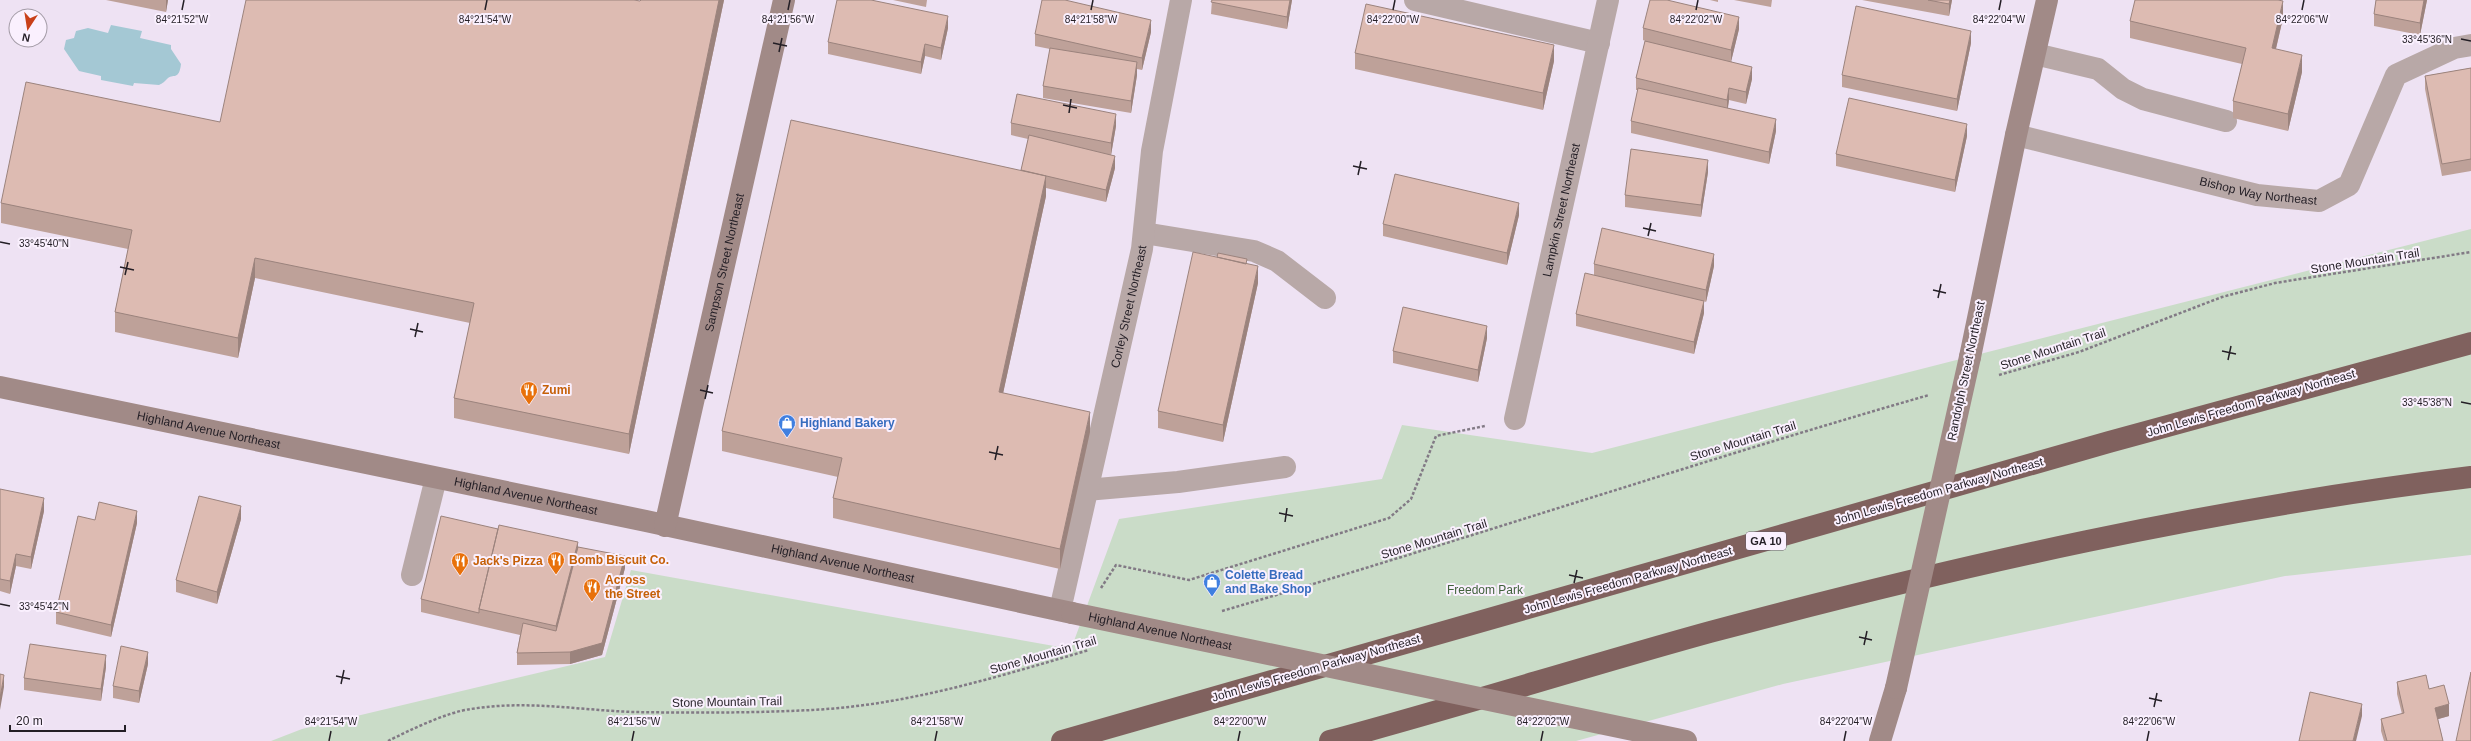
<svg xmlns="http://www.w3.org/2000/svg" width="2471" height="741" font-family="Arial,sans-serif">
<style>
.green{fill:#cadcc8}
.water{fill:#a4c8d4}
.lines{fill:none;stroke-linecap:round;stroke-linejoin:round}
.path{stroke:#827a85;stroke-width:2.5;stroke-dasharray:3 2;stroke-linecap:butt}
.lane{stroke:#b8a8a7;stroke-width:22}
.street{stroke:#b8a8a7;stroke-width:22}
.secondary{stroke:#a18a87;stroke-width:22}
.highway{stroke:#80615e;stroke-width:22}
.secondary-bridge{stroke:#a18a87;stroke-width:22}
.wall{fill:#bea199}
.shaded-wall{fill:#9b837d}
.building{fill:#ddbbb2;stroke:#9b837d}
.ticks{fill:none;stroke:#231e25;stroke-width:1.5}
.labels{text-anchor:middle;stroke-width:4;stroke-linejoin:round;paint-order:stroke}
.shield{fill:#faf0fe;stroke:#645d66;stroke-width:1}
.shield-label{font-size:11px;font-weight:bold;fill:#231e25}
.street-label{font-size:12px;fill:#231e25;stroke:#faf0fe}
.food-label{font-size:12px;font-weight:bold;fill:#c56008;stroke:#faf0fe;text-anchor:start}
.shop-label{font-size:12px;font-weight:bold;fill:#366cbe;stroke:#faf0fe;text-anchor:start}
.park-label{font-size:12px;fill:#41623c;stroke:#faf0fe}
.ticks-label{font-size:10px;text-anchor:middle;fill:#231e25;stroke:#faf0fe;stroke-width:4;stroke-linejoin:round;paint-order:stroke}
</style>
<rect width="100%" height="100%" fill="#eee2f3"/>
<path class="green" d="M2471,229V555L2285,576L1783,684L1576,741H271L302,729L605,657L631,570L1071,649L1119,519L1382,479L1402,425L1592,453Z"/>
<path class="water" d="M111,25L142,31L140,38L171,45V49L181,64C179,81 173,73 167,79C164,82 163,83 159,85L134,83L133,86L101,80V76L79,71L64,49L66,40L74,38L76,31L88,28L108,33Z"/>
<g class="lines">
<path class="path" d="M1999,375L2079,352L2222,297L2275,283L2471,252
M1101,588L1116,565L1189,580L1389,518L1411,499L1436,436L1485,426
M1222,611C1459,542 1692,463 1929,395
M388,741C410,730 447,712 471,709C526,700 578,710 633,712C692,713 753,713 812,710C908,705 997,677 1089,650"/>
<path class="lane" d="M1415,0L1599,43
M2035,54L2098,69L2123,89L2143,99L2226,121
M1144,233L1254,251L1277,261L1325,298
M1086,490L1178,482L1285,467
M412,575L436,478"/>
<g class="street">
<path id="s1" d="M2016,135L2257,195L2319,201L2349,185L2396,75L2454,48L2471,45"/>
<path id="s2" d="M1515,419L1608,0"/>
<path id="s3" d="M1060,610L1142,249L1152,151L1181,0"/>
</g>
<g class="secondary">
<path d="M1970,357L2016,135L2047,0"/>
<path id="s4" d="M0,387L646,521L1072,613"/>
<path id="s5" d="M665,526L784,0"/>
<path d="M1880,741L1896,688"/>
</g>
<path class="highway" d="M1062,741L2109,442L2471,343
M1330,741C1457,707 1583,667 1710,632C1960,565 2213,508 2471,477"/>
<g class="secondary-bridge">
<path id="s6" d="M1072,613L1686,741"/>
<path d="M1896,688L1970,357"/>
</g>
</g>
<path class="wall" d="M106,0H168L166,12Z
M641,0H724L629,454L454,418V398L470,323L255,278L238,358L115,332V312L128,249L1,223V203L220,122L640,1Z
M893,0H927L926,7Z
M1212,0H1292L1287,29L1211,14Z
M1710,0H1718V2Z
M1734,0H1772L1771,7Z
M1862,0H1952L1949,16Z
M2376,0H2427L2420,35L2374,26V14Z
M2283,18L2276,49L2302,72L2288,131L2233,118V101L2242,64L2130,38V21Z
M948,28L941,60L925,56L921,74L828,54V42Z
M1643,28L1739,29L1731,61L1752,79L1746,104L1729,100L1728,108L1776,131L1769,164L1631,133V121L1638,90H1636V78L1645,41L1643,40Z
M1151,32L1142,70L1137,69V75L1131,113L1043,98V86L1050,49L1035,46V34Z
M1971,43L1957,111L1842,87V75Z
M1355,53L1554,61L1543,110L1355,69Z
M2471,68V171L2442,176L2425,89V76Z
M1011,123L1116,126L1111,155L1115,168L1106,202L1046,188V196L1003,393L1090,432L1060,569L833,518V498L838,477L722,451V431L1021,171L1028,139L1011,135Z
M1967,136L1955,192L1836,166V154Z
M1708,172L1701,217L1625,207V195Z
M1519,215L1507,265L1383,236V224Z
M1247,264L1258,283L1223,442L1158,428V411Z
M1594,264L1714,266L1706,302L1704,301V313L1694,354L1576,326V314L1594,275Z
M1487,338L1478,382L1393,363V351Z
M0,489L44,511L31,569L16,566L10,594L0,591Z
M241,519L217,604L176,592V580Z
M95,520L137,523L111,637L56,624V612Z
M498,529L578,547L625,568L602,655L570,664L517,665V653L520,635L421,612V599Z
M148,664L139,703L113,698V686Z
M106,667L101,701L24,690V678Z
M2397,682L2429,689L2449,716L2438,719L2443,741H2384L2381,731V719L2402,714L2397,694Z"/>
<path class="shaded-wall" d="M166,0H168L166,12Z
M719,0H724L629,454V434Z
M1290,0H1292L1287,29V17Z
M1950,0H1952L1949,16V4Z
M2424,0H2427L2420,35V23Z
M2283,1V18L2272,65V48Z
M948,16V28L941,60V48Z
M1739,17V29L1731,62V50Z
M1151,20V32L1142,70V58Z
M1971,31V43L1957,111V99Z
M925,44V56L921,74V62Z
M1554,45V61L1543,110V93Z
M2302,55V72L2288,131V114Z
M1137,62V75L1131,113V101Z
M1752,67V79L1746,104V92Z
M1729,88V100L1727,112V100Z
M1116,114V126L1111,155V143Z
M1776,119V131L1769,164V152Z
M1967,124V136L1955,192V180Z
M1115,156V168L1106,202V190Z
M1708,160V172L1701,217V205Z
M1046,176V196L999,412V392Z
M1519,203V215L1507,265V253Z
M1714,254V266L1706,302V290Z
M255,258V278L238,358V338Z
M1258,266V283L1223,442V425Z
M1704,301V313L1694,354V342Z
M1487,326V338L1478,382V370Z
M1090,412V432L1060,569V549Z
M44,498V511L31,569V557Z
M241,506V519L217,604V592Z
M137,511V523L111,637V625Z
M578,542V559L556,643V626Z
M16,554V566L10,594V581Z
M625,556V568L602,655L570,664V652Z
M148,652V664L139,703V691Z
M106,655V667L101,701V689Z
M4,675V687L0,710V698Z
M2362,704V716L2356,741H2353Z
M2449,704V716L2435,720V708Z"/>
<path class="building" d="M246,0H634L640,1L641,0H719L629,434L454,398L474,303L255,258L238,338L115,312L132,230L1,203L26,82L220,122Z
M837,0H871L948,16L941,48L925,44L921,62L828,42Z
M1042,0H1065L1151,20L1142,58L1035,34Z
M1212,0H1290L1287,17L1211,2Z
M1650,0H1667L1739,17L1731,50L1643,28Z
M1928,0H1950L1949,4Z
M2135,0H2278L2283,1L2272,48L2302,55L2288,114L2233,101L2246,48L2130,21Z
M2376,0H2424L2420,23L2374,14Z
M1366,4L1554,45L1543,93L1355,53Z
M1856,6L1971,31L1957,99L1842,75Z
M1645,41L1752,67L1746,92L1729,88L1727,100L1636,78Z
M1050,48L1137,62L1131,101L1043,86Z
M2471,68V159L2442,164L2425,76Z
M1638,88L1776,119L1769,152L1631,121Z
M1017,94L1116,114L1111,143L1011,123Z
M1849,98L1967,124L1955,180L1836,154Z
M791,120L1046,176L999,392L1090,412L1060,549L833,498L842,458L722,431Z
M1029,135L1115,156L1106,190L1021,170Z
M1631,149L1708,160L1701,205L1625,195Z
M1395,174L1519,203L1507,253L1383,224Z
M1602,228L1714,254L1706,290L1594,264Z
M1193,252L1258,266L1223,425L1158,411Z
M1218,253L1247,259L1246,264L1217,257Z
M1585,273L1704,301L1694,342L1576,314Z
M1403,307L1487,326L1478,370L1393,351Z
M0,489L44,498L31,557L16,554L10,581L0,579Z
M199,496L241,506L217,592L176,580Z
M99,502L137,511L111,625L56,612L78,516L95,520Z
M441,516L498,529L479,609V613L421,599Z
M499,525L578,542L556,626L479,609Z
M578,547L625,556L602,643L570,652L517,653L523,623L556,631Z
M30,644L106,655L101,689L24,678Z
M121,646L148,652L139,691L113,686Z
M2471,672V741H2456Z
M0,674L4,675L0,698Z
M2426,675L2429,689L2444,685L2449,704L2435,708L2443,741H2387L2381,719L2404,713L2397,682Z
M2310,692L2362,704L2353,741H2299Z"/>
<path class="ticks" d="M182,10L184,0M485,10L487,0M788,10L790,0M1091,10L1093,0M1393,10L1395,0M1696,10L1698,0M1999,10L2001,0M2302,10L2304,0M2461,39L2471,41M773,43L787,46M779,52L782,38M1063,105L1077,108M1069,113L1071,99M1353,166L1367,169M1358,175L1361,161M1643,228L1656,231M1648,236L1651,223M0,242L10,244M120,267L134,270M125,275L128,262M1933,290L1946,293M1938,298L1941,284M410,329L423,332M415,337L418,323M2222,351L2236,354M2228,360L2231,346M700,390L713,393M705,399L708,385M2461,402L2471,404M989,452L1003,455M995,460L998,446M1279,513L1293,516M1285,522L1287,508M1569,575L1583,578M1574,583L1577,570M0,604L10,606M1859,637L1872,640M1864,645L1867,631M336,676L350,679M341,684L344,670M2149,698L2162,701M2154,707L2157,693M329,741L331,731M632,741L634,731M935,741L937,731M1238,741L1240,731M1541,741L1543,731M1844,741L1846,731M2147,741L2149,731"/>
<defs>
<g id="restaurant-pin" transform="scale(0.9)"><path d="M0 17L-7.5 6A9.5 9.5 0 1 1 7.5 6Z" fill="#e8710a" stroke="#faf0fe"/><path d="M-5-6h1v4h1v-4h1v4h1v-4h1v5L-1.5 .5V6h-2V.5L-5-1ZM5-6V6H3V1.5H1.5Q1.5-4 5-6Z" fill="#fff"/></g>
<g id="shop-pin" transform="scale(0.9)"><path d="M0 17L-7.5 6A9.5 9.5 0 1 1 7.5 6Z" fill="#3f7fe0" stroke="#faf0fe"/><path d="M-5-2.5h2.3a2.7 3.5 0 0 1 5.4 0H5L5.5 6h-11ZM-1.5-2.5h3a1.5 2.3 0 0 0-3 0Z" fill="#fff"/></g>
</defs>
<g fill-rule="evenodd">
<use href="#restaurant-pin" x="529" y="390"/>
<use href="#shop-pin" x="787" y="423"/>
<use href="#restaurant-pin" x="556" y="560"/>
<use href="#restaurant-pin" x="460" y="561"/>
<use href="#shop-pin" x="1212" y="582"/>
<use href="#restaurant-pin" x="592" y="587"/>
</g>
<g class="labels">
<rect class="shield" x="1746" y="532" width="40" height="18" rx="3"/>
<g class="shield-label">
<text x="1766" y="545">GA 10</text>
</g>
<g class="street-label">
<text dy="4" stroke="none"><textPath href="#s1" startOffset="249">Bishop Way Northeast</textPath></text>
<text dy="4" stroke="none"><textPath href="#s2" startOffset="214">Lampkin Street Northeast</textPath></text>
<text transform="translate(2365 261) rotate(-9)" y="4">Stone Mountain Trail</text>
<text dy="4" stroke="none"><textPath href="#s5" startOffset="270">Sampson Street Northeast</textPath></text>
<text dy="4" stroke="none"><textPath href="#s3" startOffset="311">Corley Street Northeast</textPath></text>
<text transform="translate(2053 349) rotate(-18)" y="4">Stone Mountain Trail</text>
<text transform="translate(1966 371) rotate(-78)" y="4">Randolph Street Northeast</text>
<text transform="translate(2251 403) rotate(-16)" y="4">John Lewis Freedom Parkway Northeast</text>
<text dy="4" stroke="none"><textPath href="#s4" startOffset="213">Highland Avenue Northeast</textPath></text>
<text transform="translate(1743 441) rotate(-17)" y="4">Stone Mountain Trail</text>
<text transform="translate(1939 491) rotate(-16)" y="4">John Lewis Freedom Parkway Northeast</text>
<text dy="4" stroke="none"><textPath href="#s4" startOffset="537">Highland Avenue Northeast</textPath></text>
<text transform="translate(1434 539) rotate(-17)" y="4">Stone Mountain Trail</text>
<text dy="4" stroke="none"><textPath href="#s4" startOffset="861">Highland Avenue Northeast</textPath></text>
<text transform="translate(1628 580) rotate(-16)" y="4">John Lewis Freedom Parkway Northeast</text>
<text dy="4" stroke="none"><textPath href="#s6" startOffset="90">Highland Avenue Northeast</textPath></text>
<text transform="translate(1043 655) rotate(-16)" y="4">Stone Mountain Trail</text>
<text transform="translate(1316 668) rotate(-16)" y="4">John Lewis Freedom Parkway Northeast</text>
<text transform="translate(727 702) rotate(-1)" y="4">Stone Mountain Trail</text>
</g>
<g class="food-label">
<text x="542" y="394">Zumi</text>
<text x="569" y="564">Bomb Biscuit Co.</text>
<text x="473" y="565">Jack's Pizza</text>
<text x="605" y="584">Across<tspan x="605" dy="14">the Street</tspan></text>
</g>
<g class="shop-label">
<text x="800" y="427">Highland Bakery</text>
<text x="1225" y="579">Colette Bread<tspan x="1225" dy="14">and Bake Shop</tspan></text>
</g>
<g class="park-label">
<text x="1485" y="594">Freedom Park</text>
</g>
</g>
<g class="ticks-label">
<text x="182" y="23">84°21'52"W</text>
<text x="485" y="23">84°21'54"W</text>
<text x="788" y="23">84°21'56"W</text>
<text x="1091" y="23">84°21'58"W</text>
<text x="1393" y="23">84°22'00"W</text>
<text x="1696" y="23">84°22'02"W</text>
<text x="1999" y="23">84°22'04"W</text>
<text x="2302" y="23">84°22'06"W</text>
<text x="2427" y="43">33°45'36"N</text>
<text x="44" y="247">33°45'40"N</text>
<text x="2427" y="406">33°45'38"N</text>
<text x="44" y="610">33°45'42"N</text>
<text x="331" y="725">84°21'54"W</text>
<text x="634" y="725">84°21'56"W</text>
<text x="937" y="725">84°21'58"W</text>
<text x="1240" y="725">84°22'00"W</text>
<text x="1543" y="725">84°22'02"W</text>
<text x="1846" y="725">84°22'04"W</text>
<text x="2149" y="725">84°22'06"W</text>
</g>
<g transform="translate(28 28) rotate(192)"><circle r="19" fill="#faf0fe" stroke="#a49ca7"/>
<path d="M0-3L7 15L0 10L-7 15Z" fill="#c9401a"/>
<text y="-6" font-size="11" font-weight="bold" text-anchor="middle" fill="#231e25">N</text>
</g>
<path d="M10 725v6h115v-6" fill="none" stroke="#231e25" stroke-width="2"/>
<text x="16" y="725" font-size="12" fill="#231e25" stroke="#faf0fe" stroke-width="3" paint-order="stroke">20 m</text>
</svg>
